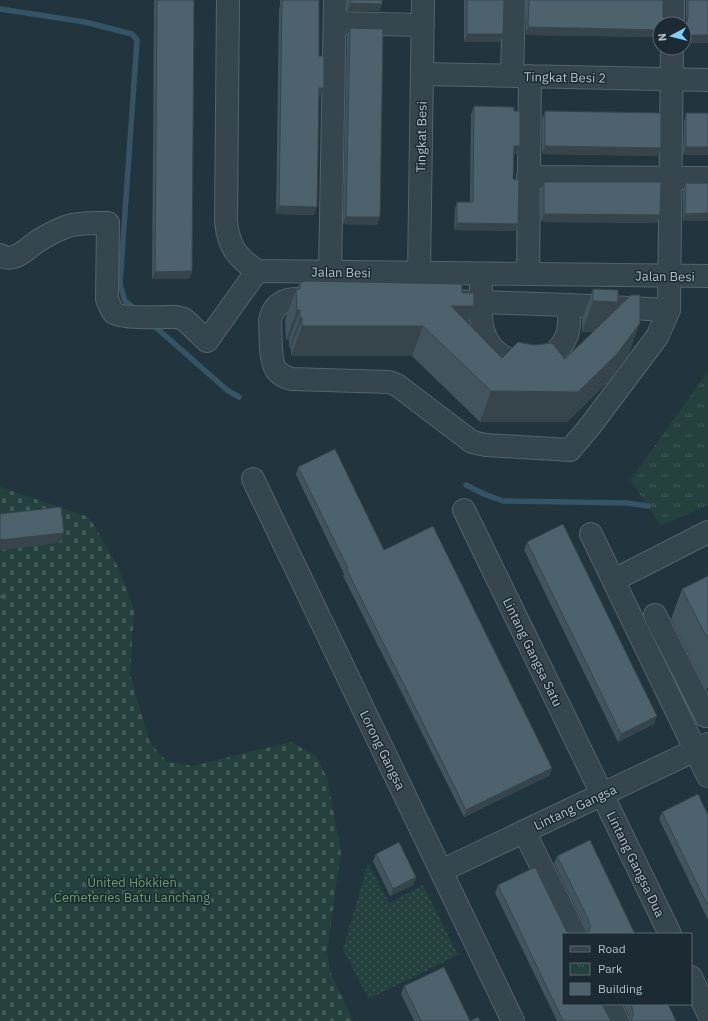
<svg xmlns="http://www.w3.org/2000/svg" width="708" height="1021" font-family="'IBM Plex Sans',sans-serif">
<style>
.grass{fill:url(#grass-dots)}
.cemetery{fill:url(#cemetery-stones)}
.park{fill:url(#park-tufts)}
.lines{fill:none;stroke-linecap:round;stroke-linejoin:round}
.stream{stroke:#355566;stroke-width:5.5}
.minor-casing{stroke:#55636c;stroke-width:24}
.path{stroke:#445d5b;stroke-width:2.5;stroke-dasharray:3 3;stroke-linecap:butt}
.minor{stroke:#36464e;stroke-width:22}
.wall{fill:#42545d}
.shaded-wall{fill:#36454c}
.building{fill:#4d626c;stroke:#36454c}
.labels{text-anchor:middle;stroke-width:3;stroke-linejoin:round;paint-order:stroke}
.street-label{font-size:13px;fill:#b2c0c9;stroke:#1c2b33}
.park-label{font-size:13px;fill:#689c68;stroke:#1c2b33}
</style>
<defs>
<pattern id="grass-dots" width="8" height="8" patternUnits="userSpaceOnUse"><rect width="8" height="8" fill="#25413d"/><path d="M2 2h.1M6 6h.1" fill="none" stroke="#425b58" stroke-width="1.8" stroke-linecap="round"/></pattern>
<pattern id="cemetery-stones" width="16" height="16" patternUnits="userSpaceOnUse"><rect width="16" height="16" fill="#25413d"/><path d="M2 7V4a2 2 0 0 1 4 0v3zM10 15v-3a2 2 0 0 1 4 0v3z" fill="#425b58"/></pattern>
<pattern id="park-tufts" width="24" height="20" patternUnits="userSpaceOnUse"><rect width="24" height="20" fill="#25413d"/><path d="M3 7l-1-3M5 7V3M7 7l1-3M15 17l-1-3M17 17v-4M19 17l1-3" fill="none" stroke="#425b58"/></pattern>
</defs>
<rect width="100%" height="100%" fill="#22353e"/>
<path class="grass" d="M368,863L389,903L423,885L458,955L369,999L343,949Z"/>
<path class="cemetery" d="M0,487L89,517L117,565L134,610L130,675L150,743L167,762L193,766L291,742L316,756L327,777L341,852L327,951L330,971L353,1021H0Z"/>
<path class="park" d="M708,372V505L661,526L630,480Z"/>
<g class="lines">
<path class="stream" d="M0,9L85,22L132,34L137,40L120,284L125,301L135,309
M152,324L227,390L239,397
M466,485L484,494L503,501L627,503L648,506"/>
<g class="minor-casing">
<path id="minor" d="M228,0L226,222C229,248 237,257 257,271L708,276
M335,23L423,25
M673,24V0
M422,74L708,80
M512,76L514,0
M528,177L708,178
M0,255C16,265 30,244 43,238C51,233 60,229 68,226C81,222 95,223 108,223L107,299C109,303 110,309 114,313C122,319 165,317 176,317L184,319L207,341L257,271
M330,272L335,0
M419,273L423,0
M528,274L530,76
M481,287C481,302 479,319 484,333C497,371 552,374 567,335C570,326 569,315 569,305
M323,299C302,299 276,293 270,320C271,333 269,364 278,372C282,376 287,378 292,379L389,382L397,385L472,442L486,445L570,450L591,425L657,337L669,310L672,48
M444,301L569,305L669,310
M253,479L513,1021
M464,510L670,934
M591,534L708,776
M614,580L708,532
M655,615L706,716
M524,831L575,934
M441,871L708,744
M691,977L708,1013
M609,1004L618,1021"/>
</g>
<path class="path" d="M0,597L2,596"/>
<use href="#minor" class="minor"/>
</g>
<path class="wall" d="M154,0H194L192,271L189,279H152Z
M280,0H319V56L324,88L321,95H319L314,215L276,214L279,9L280,5Z
M346,0H382V4L379,11H347Z
M464,0H504L503,34L500,42H464Z
M526,0H663L660,24V37L526,35Z
M686,0H708V43H684V25L686,24Z
M350,28L380,217L377,225L343,224L347,36Z
M474,106L514,111L520,146L517,154H514L513,179L518,224L515,231L454,230L455,209L457,202H470L471,114Z
M545,111L658,156L542,154V119Z
M686,113H708L683,155L684,121Z
M544,182L657,223L541,222V190Z
M686,183H708V221H683V190Z
M300,283L462,293L474,306L468,323L502,358L565,359L593,332H582V319L593,289L615,310L629,353L606,384L567,422H480L412,356H291V348H289V340H286L285,320L296,290L297,289Z
M298,467L384,550L552,768L549,776L464,817L343,576L344,574L296,475Z
M527,542L654,724L618,742L524,550Z
M708,576V688L706,689L671,619L682,589Z
M662,812L708,815V920L659,819Z
M376,854L416,877L413,885L390,896L373,861Z
M557,856L635,934H587L586,929L554,863Z
M498,885L567,932L563,934L610,1019L612,1021H557L495,893Z
M404,986L470,1021H480H414L401,994Z
M623,1004H668L630,1021L629,1015Z"/>
<path class="shaded-wall" d="M350,3L382,4L379,11H347Z
M528,27L660,30V37L526,35Z
M467,34H503L500,42H464Z
M686,35H708V43H684V40Z
M319,88H324L321,95H316Z
M514,146H520L517,154H511Z
M545,146L661,148L658,156L542,154Z
M686,147H708V155H683Z
M279,206L317,207L314,215L276,214Z
M708,213V221H683L685,214Z
M544,214L660,215L657,223L541,222Z
M346,217H380L377,225L343,224Z
M457,223L518,224L515,231L454,230Z
M192,271L189,279H152L155,272Z
M593,301L618,302L607,332H582Z
M451,306H474L463,336Z
M297,310H300L289,340H286Z
M300,318H302L291,348H289Z
M640,323L629,353L606,384L567,422H480L491,391L578,392Z
M302,326H423L412,356H291Z
M64,533L60,543L0,550V540Z
M657,716L654,724L618,742L621,734Z
M552,768L549,776L464,817L466,810Z
M416,877L413,885L390,896L393,889Z"/>
<path class="building" d="M157,0H194L192,271L155,272Z
M283,0H319V56H324V88H319L317,207L279,206L282,1H283Z
M350,0H382V4L350,3Z
M467,0H504L503,34H467Z
M529,0H663V16L665,22L667,24H660V30L528,27Z
M688,0H708V35H686L684,32V25L687,22L688,16Z
M350,28L383,29L380,217H346Z
M474,106L514,107V111H520V146H514L513,179L519,180L518,224L457,223V202H473Z
M545,111L661,113V148L545,146Z
M686,113H708V147H686Z
M544,182H661L660,215L544,214Z
M686,183H708V213L685,214Z
M304,281L462,284V293H474V306H451L502,358L518,342L534,345L552,343L565,359L631,295H640V323L617,354L578,392L491,391L423,326H302V318H300V310H297L296,290L300,289V283Z
M593,289L618,290V302L593,301Z
M335,449L384,550L433,526L552,768L466,810L346,568H348L298,467Z
M61,507L64,533L0,540V514Z
M563,524L657,716L621,734L527,542Z
M708,576V640L682,589Z
M698,794L708,815V906L662,812Z
M590,840L635,934H587L588,933L590,927L589,921L557,856Z
M399,842L416,877L393,889L376,854Z
M535,867L567,932L569,934H563V1004H602L610,1019L612,1021H563L498,885Z
M444,967L470,1021L478,1017L480,1021H421L404,986Z
M630,1004H668L676,1021H630L632,1020L633,1014L632,1007Z"/>
<g class="labels">
<g class="street-label">
<text transform="translate(565 77) rotate(1)" y="5">Tingkat Besi 2</text>
<text transform="translate(421 137) rotate(-89)" y="5">Tingkat Besi</text>
<text transform="translate(341 272) rotate(1)" y="5">Jalan Besi</text>
<text transform="translate(665 276) rotate(1)" y="5">Jalan Besi</text>
<text transform="translate(533 652) rotate(64)" y="5">Lintang Gangsa Satu</text>
<text transform="translate(383 750) rotate(64)" y="5">Lorong Gangsa</text>
<text transform="translate(575 807) rotate(-25)" y="5">Lintang Gangsa</text>
<text transform="translate(636 864) rotate(64)" y="5">Lintang Gangsa Dua</text>
</g>
<g class="park-label">
<text x="132" y="887">United Hokkien<tspan x="132" dy="15">Cemeteries Batu Lanchang</tspan></text>
</g>
</g>
<rect x="562" y="933" width="130" height="72" fill="#1c2b33" stroke="#58676f"/>
<rect x="570" y="946" width="20" height="6" fill="#36464e" stroke="#58676f"/>
<text x="598" y="953" font-size="12" fill="#b2c0c9">Road</text>
<rect x="570" y="963" width="20" height="12" fill="url(#park-tufts)" stroke="#58676f"/>
<text x="598" y="973" font-size="12" fill="#b2c0c9">Park</text>
<rect x="570" y="983" width="20" height="12" fill="#4d626c" stroke="#58676f"/>
<text x="598" y="993" font-size="12" fill="#b2c0c9">Building</text>
<g transform="translate(672 36) rotate(263)"><circle r="19" fill="#1c2b33" stroke="#58676f"/>
<path d="M0-3L7 15L0 10L-7 15Z" fill="#84cefd"/>
<text y="-6" font-size="11" font-weight="bold" text-anchor="middle" fill="#b2c0c9">N</text>
</g>
</svg>
